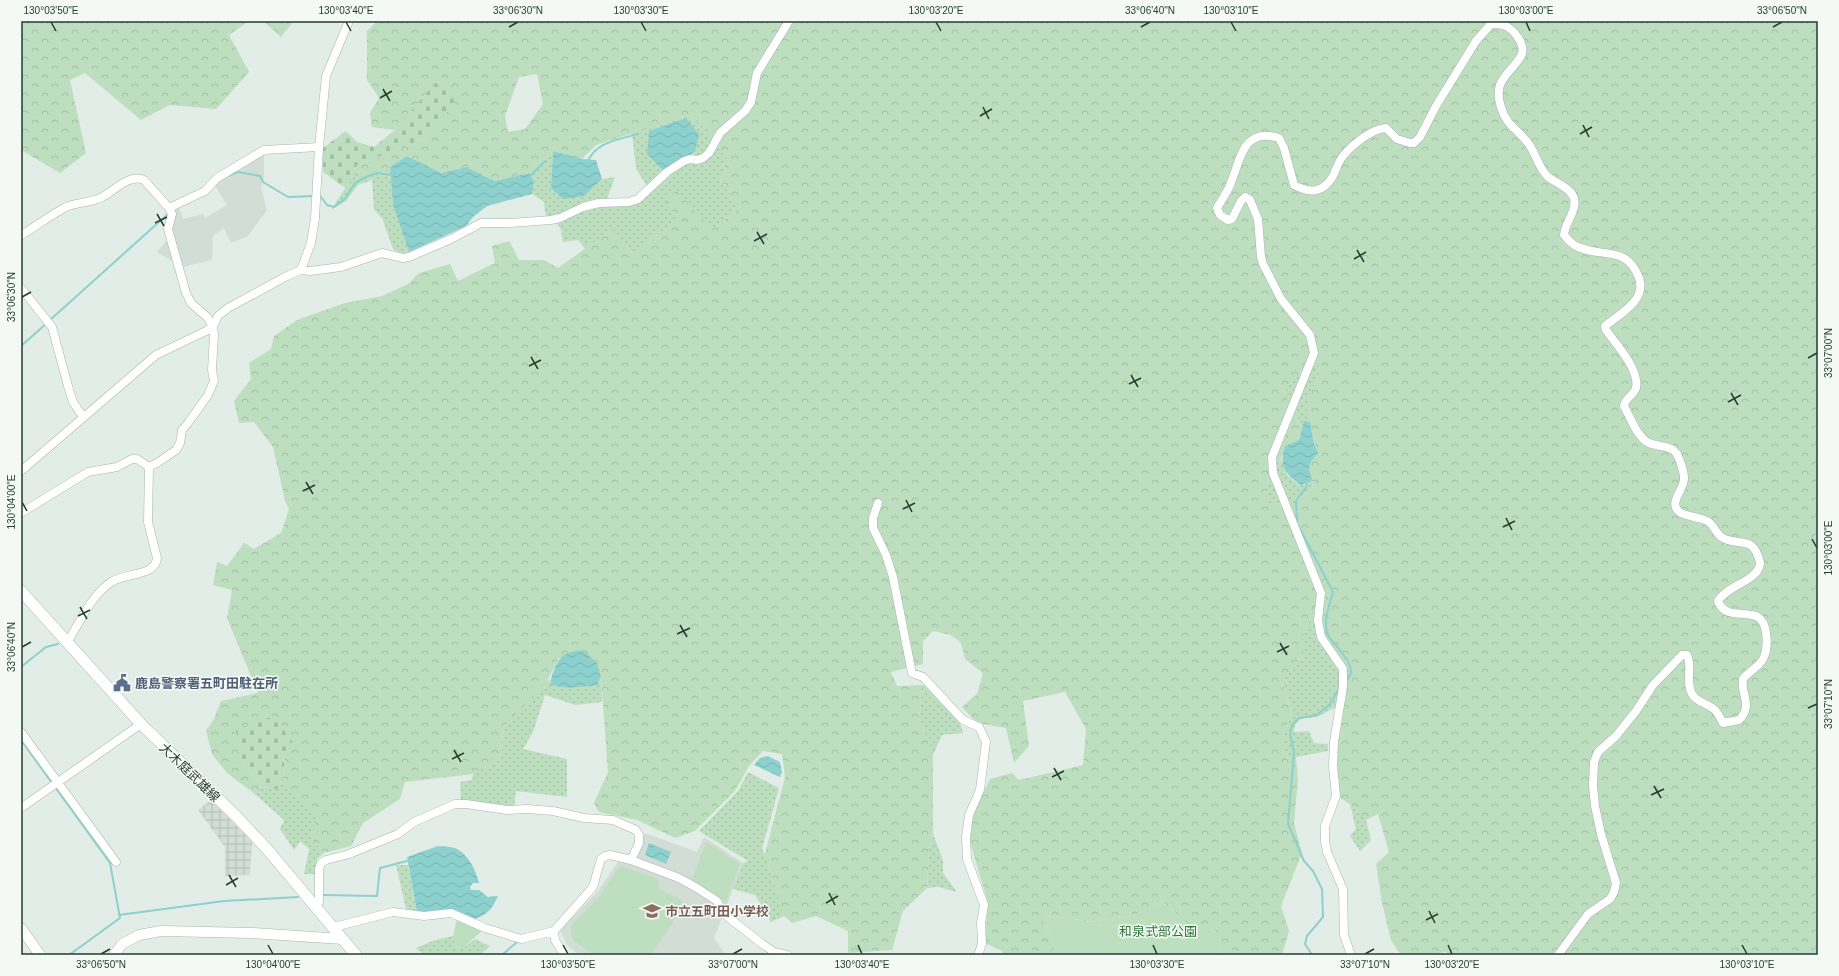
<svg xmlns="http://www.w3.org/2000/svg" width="1839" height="976" font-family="Arial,'Noto Sans JP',sans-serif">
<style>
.built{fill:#d2ddd5}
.industrial{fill:url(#industrial-grid)}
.grass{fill:url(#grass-dots)}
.forest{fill:url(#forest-crowns);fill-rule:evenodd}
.cemetery{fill:url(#cemetery-stones)}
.park{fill:#bddebf}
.water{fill:url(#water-waves)}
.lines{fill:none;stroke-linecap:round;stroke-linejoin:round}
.stream{stroke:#8cd1ce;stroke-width:2}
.minor-casing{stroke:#a6b5ad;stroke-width:9}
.tertiary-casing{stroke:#a6b5ad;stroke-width:11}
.secondary-casing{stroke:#a2b9ac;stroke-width:12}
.minor{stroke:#fff;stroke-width:8}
.tertiary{stroke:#fff;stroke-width:10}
.secondary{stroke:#fff;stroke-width:11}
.ticks{fill:none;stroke:#233e31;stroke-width:1.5}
.labels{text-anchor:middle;stroke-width:3;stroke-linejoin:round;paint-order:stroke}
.service-label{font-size:13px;font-weight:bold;fill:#4e5e75;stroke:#f4f9f6;text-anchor:start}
.street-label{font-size:13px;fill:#233e31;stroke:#f4f9f6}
.education-label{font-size:13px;font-weight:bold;fill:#785e54;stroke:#f4f9f6;text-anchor:start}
.park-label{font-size:13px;fill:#2d753a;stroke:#f4f9f6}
.neatline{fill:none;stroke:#233e31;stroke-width:1.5}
.ticks-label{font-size:10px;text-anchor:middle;fill:#233e31}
</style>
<defs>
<pattern id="industrial-grid" width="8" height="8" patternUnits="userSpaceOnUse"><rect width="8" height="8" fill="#d2ddd5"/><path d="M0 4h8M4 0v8" fill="none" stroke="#b4bfb7"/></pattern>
<pattern id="grass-dots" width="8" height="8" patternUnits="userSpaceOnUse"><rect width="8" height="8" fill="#bddebf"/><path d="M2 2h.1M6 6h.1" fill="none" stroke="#a2c0a5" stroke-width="1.8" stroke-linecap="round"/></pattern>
<pattern id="forest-crowns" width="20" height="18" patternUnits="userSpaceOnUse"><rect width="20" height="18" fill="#bddebf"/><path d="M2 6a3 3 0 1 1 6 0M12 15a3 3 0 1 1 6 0" fill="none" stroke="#a2c0a5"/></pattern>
<pattern id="cemetery-stones" width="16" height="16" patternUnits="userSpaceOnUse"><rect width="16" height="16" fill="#bddebf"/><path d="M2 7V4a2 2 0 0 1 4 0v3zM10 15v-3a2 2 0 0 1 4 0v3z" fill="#a2c0a5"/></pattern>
<pattern id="water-waves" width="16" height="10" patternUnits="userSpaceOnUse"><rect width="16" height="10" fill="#8cd1ce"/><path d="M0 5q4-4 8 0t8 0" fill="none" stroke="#78b4b1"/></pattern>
</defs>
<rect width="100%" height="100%" fill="#e3ede7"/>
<path class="built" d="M260,147L264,154V179L261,188L267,210L248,236L231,243L224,228L213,236L212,260L183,267L157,252L167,240L165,219L179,208L183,219L203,214L205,218L227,205L216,187L215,177Z
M645,833L697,852L704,837L743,863L714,938L726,955H579L567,945L560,930L598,891L618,862H632Z"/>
<path class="industrial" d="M211,800L252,842L250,875L225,876V847L198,810Z"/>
<path class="grass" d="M690,115L708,131L729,162L720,180L741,207L712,229L678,219L633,253L613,229L585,249L578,240L563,242L561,230L556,222L602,204L632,205L666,177L687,163L695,152L647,154L663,171L647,186L636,169L632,133Z
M553,151L551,188L584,196L602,179L615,177L607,199L586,202L555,216L546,218L544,202L532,194L534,181L529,173Z
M390,167L393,205L409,252L401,254L393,249L382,218L374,210L372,180L358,185L346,201L331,210L353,176L372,179Z
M1316,357L1320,370L1306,407L1310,422L1304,421L1299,440L1297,413L1285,398L1286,388Z
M1281,459L1287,475L1299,485L1313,481L1312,489L1295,503L1269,504L1264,491Z
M1317,618L1346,671L1344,703L1317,717L1300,719L1295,725L1294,732L1309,731L1314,743L1328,744V751L1296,757L1298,779L1281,743L1292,711L1282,681L1303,655V634L1310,620Z
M601,677L602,702L575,705L545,695L533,732L523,749L567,759V797L516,791L514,808L461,801L460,782L472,780L473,774L501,759L503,728L550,679L551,685H597Z
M924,685L960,723L963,733L942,735L933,755L919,717Z
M748,772L779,788L762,849L765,854L784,916L771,922L755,895L733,889L743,863L748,861L699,831L738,791Z
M283,779L317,818L310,836L324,853L317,859L316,874H304L309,849L300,841L294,850L280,829L284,820L256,795L262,786L278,790Z
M1350,804L1366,820L1371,840L1360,851L1350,836L1356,829Z
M933,834L943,860V873L957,892L938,887L927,888L929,849Z
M396,865H408L417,912L406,909Z
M453,936L455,947L463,948L475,939L490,946L480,955H423L416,948L435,940Z"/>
<path class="forest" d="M21,21H249L229,35L249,72L216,109L170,105L141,120L85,73L70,80L86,153L60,173L21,150Z
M263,21H293V22L281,37Z
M377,21H1818V955H1449L1446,952L1425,955H1401L1391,940L1382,903L1376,864L1389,852L1378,814L1366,820L1350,804L1340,798L1336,775L1337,743L1346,671L1323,634L1317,618L1310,620L1303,634V655L1282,681L1292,711L1281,743L1298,779L1294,823L1302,853L1281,906L1289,931L1282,955H1222L1217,931L1188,924L1162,901L1136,915L1090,922L1050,915L1044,921L1056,955H1003L1002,951L985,943L988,903L970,842L973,815L990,779L1012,773L1019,780L1083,765L1086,729L1065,692L1023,701L1029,746L1014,763L1006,728L977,723L962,707L977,694L983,673L965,659L961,643L951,635L933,631L923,641V664L891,672L897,686L924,685L919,717L933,755V834L929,849L927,888L903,911L892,950L848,953V931L816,916L792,923L784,916L765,854L785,777L782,754L763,751L749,766L735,791L695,831L675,838L637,820L599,812L594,803L608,772L601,677L559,658L546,684L503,728L501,759L473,774L405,782L400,799L363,823L351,846L324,853L310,836L316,818L283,779L285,755L242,762L262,786L256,795L227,773L212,754L206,730L213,721L221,701L258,693L227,618L232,590L213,585L217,562L227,566L244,543L254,549L281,533L289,509L285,501L273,447L254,422L239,423L234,401L251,379L249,363L271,349L274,336L297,320L345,303L382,296L408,284L419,273L450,264L458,281L495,263L492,246L509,241L519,260H544L558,268L613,229L633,253L678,219L666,202L676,190L712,229L741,207L720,180L729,162L708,131L690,115L596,145L582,159L553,151L529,173L495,181L466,167L441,173L407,156L372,179L353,176L357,165L425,139L435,83L395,130L372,127L370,113L379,98L367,80V31ZM537,74L543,104L525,129L508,132L505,116L519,77ZM1316,357L1320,370L1306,407L1317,453L1311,461L1308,471L1313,481L1312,489L1295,503L1270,504L1264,491L1281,459L1285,446L1299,440L1297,413L1285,398L1286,388Z"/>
<path class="cemetery" d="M435,83L453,87L454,104L425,139L357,165L353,176L345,188L323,172V148L346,131L357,142L374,147L395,130Z
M274,716L295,746L285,755L283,779L278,790L262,786L242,762L236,729Z"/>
<path class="park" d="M706,842L740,864L726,902L692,880Z
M620,866L658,879L659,889L682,900L672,924L650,955H593L572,939L571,926L598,898Z
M1162,901L1188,924L1217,931L1222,955H1056L1044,921L1050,915L1090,922L1136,915Z
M457,919L483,930L463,948L455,947L453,936Z"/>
<path class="water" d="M686,118L699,134L695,152L663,171L647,154L649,131Z
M553,151L582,159L596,160L602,179L584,196L563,199L551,188Z
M407,156L441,173L466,167L495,181L529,173L534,181L532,194L487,206L473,217L466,226L409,252L393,205L390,167Z
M1304,421L1310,422L1314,443L1318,453C1308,464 1307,468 1313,481L1300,485C1284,472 1279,467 1285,446L1299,440Z
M583,650L597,663L601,677L597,685L569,688L551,685C550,679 552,675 554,670C560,654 567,652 583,650Z
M768,756L780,762L782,772L780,777L754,765L760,758Z
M649,843L671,852L666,864L645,855Z
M438,846C443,847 452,846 457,849C469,855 476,871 479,883H473L470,887L471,890H479L488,897L498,896C492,909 488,914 475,919L452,910L432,912H417L407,857Z"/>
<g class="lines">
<path class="stream" d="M588,161C596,142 618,140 637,134
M227,176L238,172L260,176L263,182L288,197L314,196
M530,176L545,161
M318,197H321L327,205L334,207L345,199L355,183L366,177L377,173L392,175
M50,320L169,213
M21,346L47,323
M1306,481L1307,486L1296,501L1297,523L1333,592C1330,604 1322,623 1328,635C1334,647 1363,667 1345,682
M21,667L46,647L58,644
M21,740L52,783
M55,787L110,863L120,918L69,955
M323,895L377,896L380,868L407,861
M119,915L224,901L298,897
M502,955L517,942
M1312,955L1305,944L1307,936L1323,917L1322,889L1313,871L1304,861L1288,824L1294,752L1290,734L1292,725L1299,718L1317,715L1330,704L1340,687"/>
<g class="minor-casing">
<path id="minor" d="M169,208L205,191L217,178L264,150L319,147
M21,235C36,226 51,215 66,207C77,202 92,203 102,197C114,191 130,173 144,180L169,208L172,214L168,229L186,293L191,303L207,317L213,326L214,335L212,370L214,381L208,395L188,423L182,430L180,443L176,450L157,463L149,467
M301,270L311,243L315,218L319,147L326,76L349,21
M21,288L52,327L68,386L73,402L83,417
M21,471L156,355L206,331L213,326L218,316L228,308L285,277L301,270L310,271L341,267L382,253L403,258L409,257L451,239L481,223H510L551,220L560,218L583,207L599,203L629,202L638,199L667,172L684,161L690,159L697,160L703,158L709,153L720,133L745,111L751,102L757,73L789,21
M878,503L873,518V528L886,555L893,577L912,673L923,677L963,720L979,727L986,742L980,790L969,815L966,837L967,859L984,905L981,923L982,944L978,955
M21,513L88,472L117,467L132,459H137L149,467
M67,643C80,622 92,593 113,581C126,573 156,576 157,558L148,522L149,467
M21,732L116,862
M21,808L141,724
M315,907L319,902V869L321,863L326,860L349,854L398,834L414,822L455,804H466L507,810L527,809L553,811L584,818L613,820L636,830L639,835V843L631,860
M334,927L393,912L424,916L451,913L485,928L521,939L554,931L593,887L601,859L605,856L610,855L631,860L679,878L697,888L717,901L723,913L761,943L774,952L787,955
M554,931L555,940L564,955
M1351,955L1344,935L1343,889L1327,852L1325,841V826L1336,796L1333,766L1334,742L1343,687V669L1321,637L1318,620L1321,593L1273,473L1272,457L1314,353L1310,335L1281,299L1263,264L1261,257L1258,219L1250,200L1245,197L1241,201L1232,219L1228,220L1220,215L1217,208C1222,199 1229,190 1232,180C1241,156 1245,127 1279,138L1284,148L1294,185C1311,194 1323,193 1333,176C1336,170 1338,162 1343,156C1352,145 1371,129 1386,128L1397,139L1410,143H1414L1420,137L1436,106L1476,41L1491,24C1494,24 1499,24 1503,25C1513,28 1527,45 1521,56C1509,76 1491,80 1502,110C1506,124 1519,131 1528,143C1536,153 1538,168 1548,177C1556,183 1571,188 1574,198C1577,212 1565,222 1564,235C1568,240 1572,245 1578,247C1602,258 1627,245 1639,278C1647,300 1620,314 1605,326L1606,330C1616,344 1640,370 1636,388C1634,395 1625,398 1624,406C1630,417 1637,437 1649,443C1658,447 1671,445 1677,454C1680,460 1684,472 1684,478C1685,489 1666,504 1681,513C1689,517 1699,517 1707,521C1715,525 1715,534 1723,538C1737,546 1751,536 1758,556C1759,559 1760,561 1760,564C1758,581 1726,586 1718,601C1728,627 1762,599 1766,633C1767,640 1767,650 1764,657C1761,666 1749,671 1743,679C1740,694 1754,705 1739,720L1723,723C1721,719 1718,713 1715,710C1708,703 1697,703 1692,694C1685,682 1693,667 1687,655H1682L1653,685L1636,711L1616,736L1598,752L1594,762L1593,785L1595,806L1601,834L1616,883L1614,892L1610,899L1588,914L1558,955"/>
</g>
<g class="tertiary-casing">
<path id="tertiary" d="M21,928L40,955
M114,955L122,944L139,935L161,931L252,933L343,939"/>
</g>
<g class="secondary-casing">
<path id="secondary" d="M21,591L141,724L236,816L267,849L356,955"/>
</g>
<use href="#minor" class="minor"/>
<use href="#tertiary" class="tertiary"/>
<use href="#secondary" class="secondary"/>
</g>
<path class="ticks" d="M51,22L56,31M346,22L351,31M641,22L646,31M936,22L941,31M1231,22L1236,31M1526,22L1530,31M509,27L518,22M1141,27L1150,22M1773,27L1782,22M383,89L390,101M380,98L392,91M983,107L989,119M980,116L992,109M1583,125L1589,137M1580,134L1592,127M157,214L164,226M155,223L167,217M757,232L764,244M754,241L767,234M1357,250L1364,262M1354,259L1366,252M22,297L31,292M531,357L538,369M1808,358L1817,353M529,366L541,360M1131,375L1138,387M1129,384L1141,378M1731,393L1738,405M1728,402L1741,395M306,482L313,494M303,491L315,485M906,500L912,512M22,502L27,511M903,509L915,503M1506,518L1512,530M1503,527L1515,521M1812,539L1817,548M80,607L87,619M78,616L90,610M680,625L687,637M677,634L690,628M1280,643L1287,655M22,647L31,642M1277,652L1289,646M1808,708L1817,704M454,750L461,762M452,759L464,753M1054,768L1061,780M1052,777L1064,771M1654,786L1661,798M1651,795L1664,789M229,875L236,887M226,885L238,878M829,893L835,905M826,903L838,896M1429,911L1435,923M1426,920L1438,914M268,945L273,954M563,945L568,954M858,945L862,954M1153,945L1157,954M1448,945L1452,954M1742,945L1747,954M101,954L110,949M733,954L742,949M1365,954L1374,949"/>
<defs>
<g id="civic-bare" transform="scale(1.38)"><path d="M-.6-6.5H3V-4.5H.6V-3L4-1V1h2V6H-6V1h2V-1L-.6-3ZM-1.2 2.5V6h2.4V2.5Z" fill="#5c6f8a" stroke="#f4f9f6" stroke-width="2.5" paint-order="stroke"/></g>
<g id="school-bare" transform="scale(1.38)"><path d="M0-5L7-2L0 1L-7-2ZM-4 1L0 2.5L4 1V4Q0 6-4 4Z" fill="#8d6e63" stroke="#f4f9f6" stroke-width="2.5" paint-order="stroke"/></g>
</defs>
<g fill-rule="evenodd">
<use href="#civic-bare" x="122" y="683"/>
<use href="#school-bare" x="652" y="911"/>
</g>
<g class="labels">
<g class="service-label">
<text x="135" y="688">鹿島警察署五町田駐在所</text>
</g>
<g class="street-label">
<text transform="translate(190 772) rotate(44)" y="5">大木庭武雄線</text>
</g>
<g class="education-label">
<text x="665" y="916">市立五町田小学校</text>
</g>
<g class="park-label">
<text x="1158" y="936">和泉式部公園</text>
</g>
</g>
<rect width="1839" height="976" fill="none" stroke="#f4f9f6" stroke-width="44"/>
<rect x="22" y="22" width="1795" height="932" class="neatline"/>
<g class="ticks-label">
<text x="51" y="14">130°03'50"E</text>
<text x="346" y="14">130°03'40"E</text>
<text x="518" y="14">33°06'30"N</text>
<text x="641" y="14">130°03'30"E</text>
<text x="936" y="14">130°03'20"E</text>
<text x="1150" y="14">33°06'40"N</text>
<text x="1231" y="14">130°03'10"E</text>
<text x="1526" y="14">130°03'00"E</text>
<text x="1782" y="14">33°06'50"N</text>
<text transform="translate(11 297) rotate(-90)" y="4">33°06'30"N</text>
<text transform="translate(1828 353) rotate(-90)" y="4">33°07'00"N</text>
<text transform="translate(11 502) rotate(-90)" y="4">130°04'00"E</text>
<text transform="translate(1828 548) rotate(-90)" y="4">130°03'00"E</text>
<text transform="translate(11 647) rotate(-90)" y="4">33°06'40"N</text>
<text transform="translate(1828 704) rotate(-90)" y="4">33°07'10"N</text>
<text x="101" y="968">33°06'50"N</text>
<text x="273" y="968">130°04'00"E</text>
<text x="568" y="968">130°03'50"E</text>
<text x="733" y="968">33°07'00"N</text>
<text x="862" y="968">130°03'40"E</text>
<text x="1157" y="968">130°03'30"E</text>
<text x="1365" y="968">33°07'10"N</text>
<text x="1452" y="968">130°03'20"E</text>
<text x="1747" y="968">130°03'10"E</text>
</g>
</svg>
